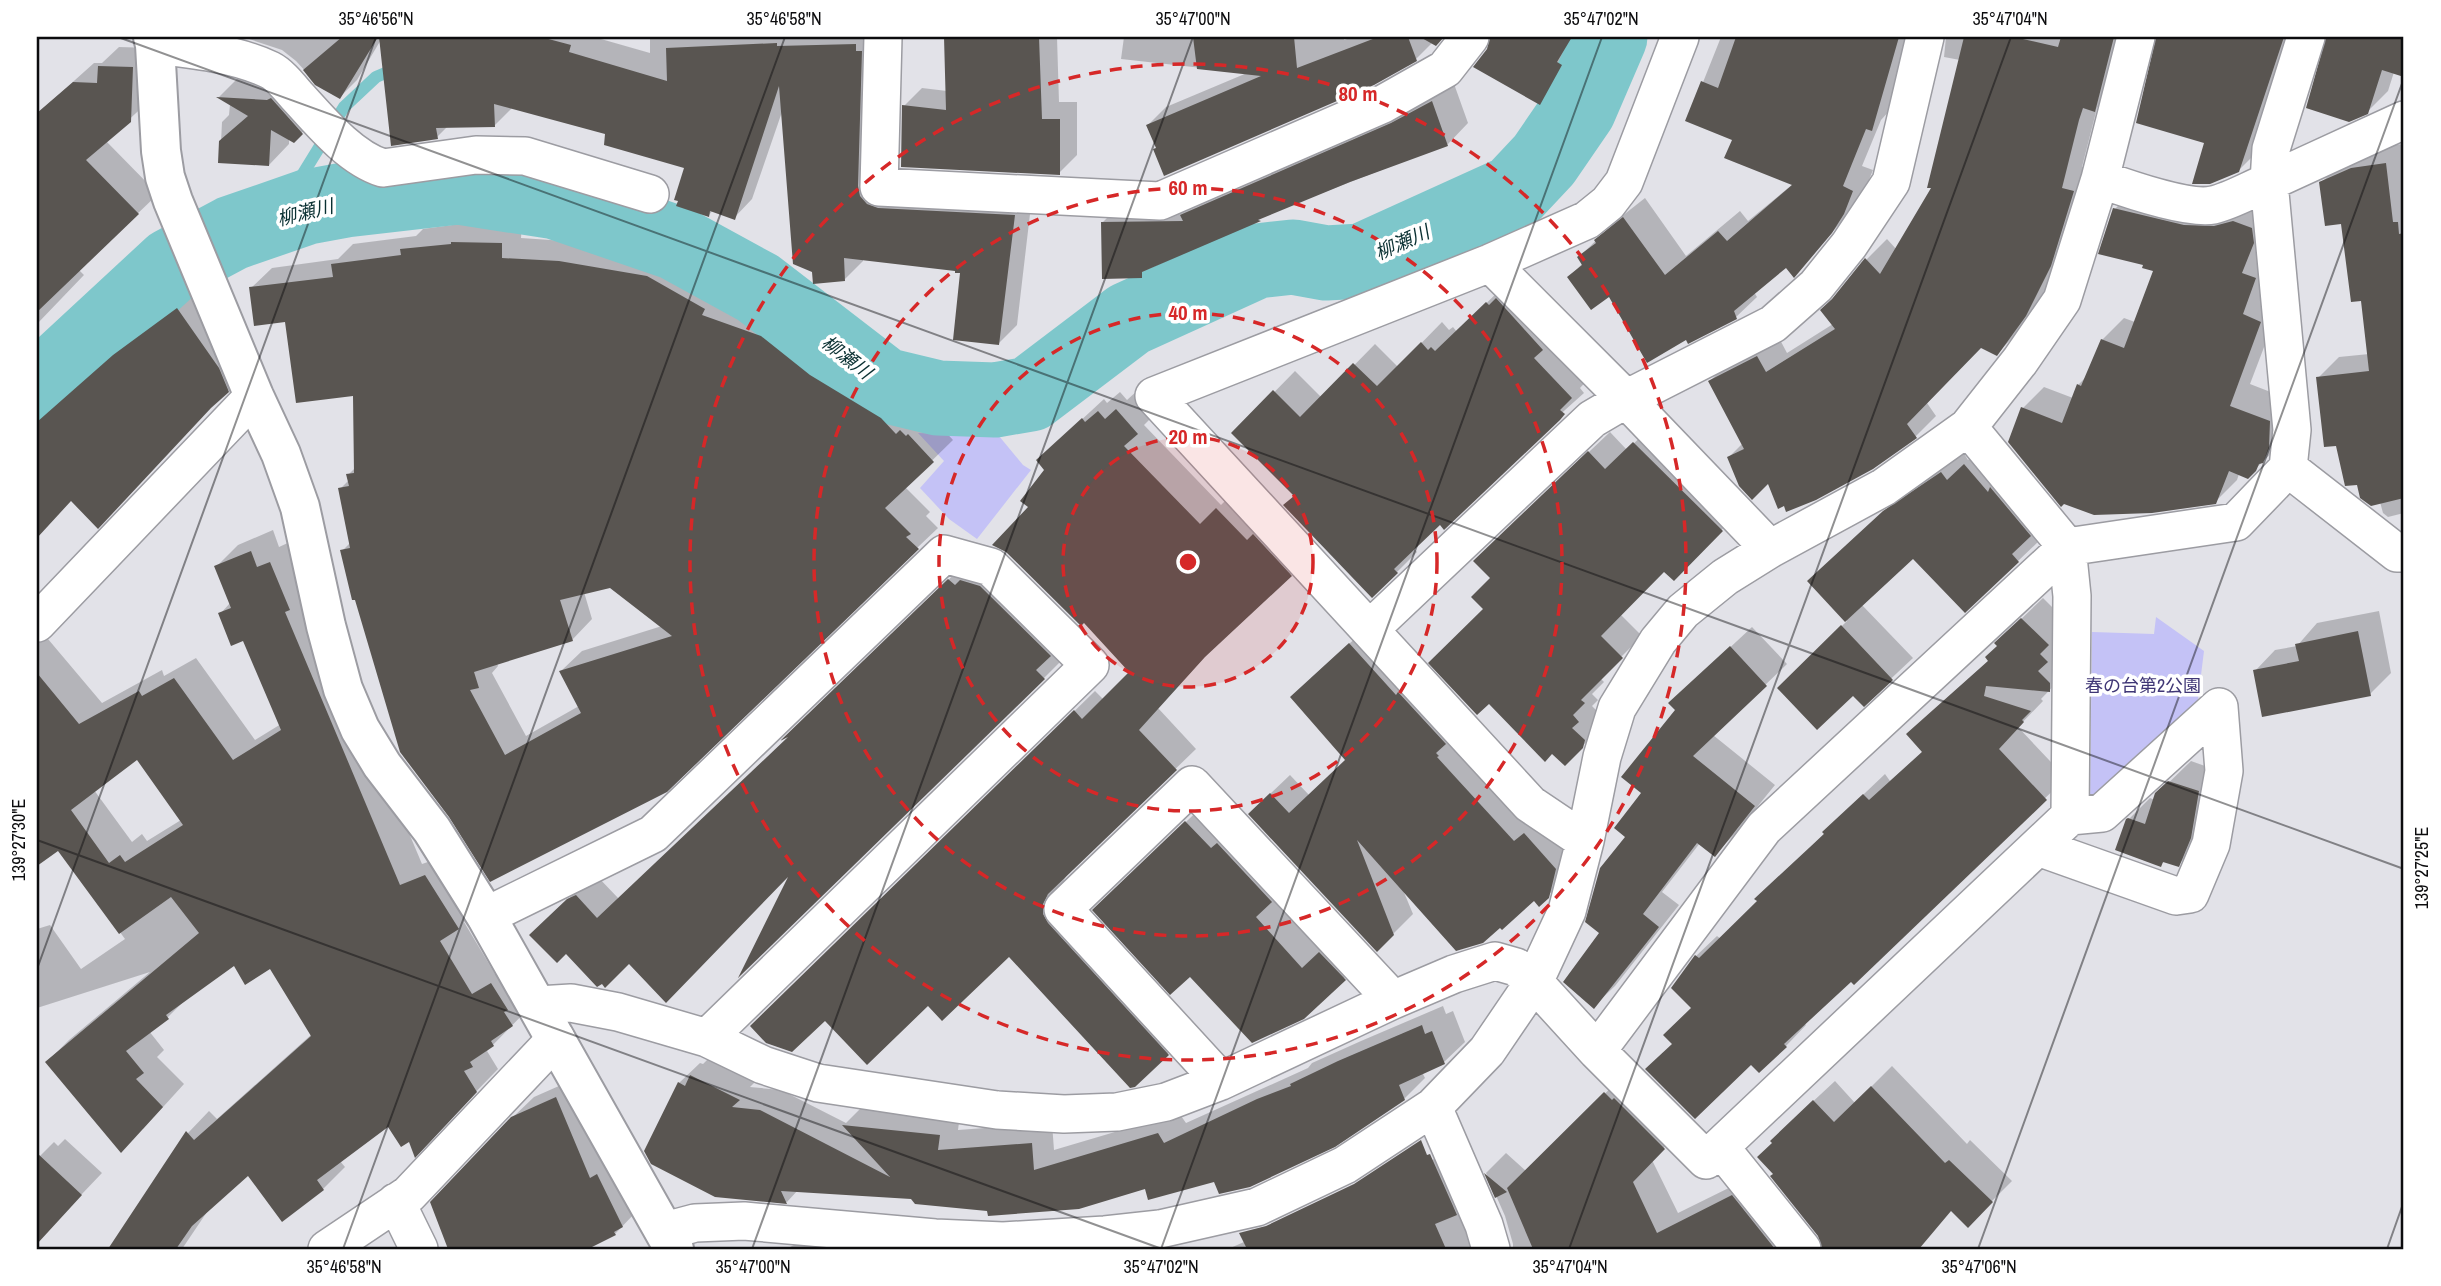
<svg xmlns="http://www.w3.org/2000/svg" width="2441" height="1286" font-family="'Archivo Narrow','Noto Sans JP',sans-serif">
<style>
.green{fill:#c4c2f6}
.shadow{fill:#0003;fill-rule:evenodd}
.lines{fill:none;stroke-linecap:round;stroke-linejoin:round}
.stream{stroke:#7ec7cb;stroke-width:12}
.river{stroke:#7ec7cb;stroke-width:75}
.building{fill:#595551;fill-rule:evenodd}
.minor-casing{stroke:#9c9ca2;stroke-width:40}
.tertiary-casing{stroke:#9c9ca2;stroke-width:42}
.minor{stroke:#fff;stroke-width:37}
.tertiary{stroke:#fff;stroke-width:38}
.ticks{fill:none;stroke:#0c0c0e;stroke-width:2;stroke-opacity:0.45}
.ring{fill:none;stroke:#d62828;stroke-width:3.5;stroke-dasharray:12 9}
.labels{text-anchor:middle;stroke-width:7;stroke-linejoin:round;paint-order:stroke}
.park-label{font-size:18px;fill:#3f3675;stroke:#fff}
.water-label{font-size:19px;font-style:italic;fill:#0a3032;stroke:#fff}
.centre{fill:#d62828;stroke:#fff;stroke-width:3.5}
.ring-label{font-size:21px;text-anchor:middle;font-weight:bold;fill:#d62828;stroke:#fff;stroke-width:7;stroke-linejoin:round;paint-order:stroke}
.neatline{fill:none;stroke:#0c0c0e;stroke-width:2.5}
.ticks-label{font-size:18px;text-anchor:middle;fill:#0c0c0e}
</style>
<rect width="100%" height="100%" fill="#e2e2e8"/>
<path class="green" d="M918,433L999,436L1023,465L1031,470L977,539L949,519L920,488L944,461Z
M2156,617L2204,651L2197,707L2090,803L2092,632L2154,634Z"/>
<path class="shadow" d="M243,37H594L650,53V37H880L875,167L1032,197L1017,325L999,343L962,272L957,269L863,258V261L845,279L783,109L752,199L734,218L713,210L709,215L687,167L607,132L513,107L494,126H448L437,137L382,38L357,80L340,97L316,83L296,61L282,50Z
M945,37H1057L1059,102H1077V155L1059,173L904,106L922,88L947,91Z
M1124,37H1345L1344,40L1353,37H1443L1436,44L1433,42L1416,59L1158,147L1148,125L1166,107L1247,73L1121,59Z
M1492,37H1578L1574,44L1579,47L1557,85L1539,103L1492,41Z
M1721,37H1913L1892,108L1881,120L1862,166L1873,170L1864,192L1852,210L1794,275L1786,266L1754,292L1757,297L1736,317L1689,341L1610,294L1569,277L1583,263L1579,257L1617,220L1645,198L1686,256L1740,211L1748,221L1793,184L1734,139L1688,120Z
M1946,37H2129L2115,89L2097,108L2082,167L2094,171L2046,293L2017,333L1997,354L1981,346L1927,403L1936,416L1916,436L1769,481L1729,457L1743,443L1710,381L1730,361L1778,336L1787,353L1833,324L1838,295L1867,259L1887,239L1897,250L1933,187L1960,60L1944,57Z
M2158,37H2297L2259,150L2238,171L2158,42Z
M2328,37H2404V75L2394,72L2388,91L2367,112L2328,44Z
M119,47L152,48L150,100L106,141L158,194L79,270L84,275L37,324V138L41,134L37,129V114L94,63H102Z
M238,78L294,81L322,112L294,141L289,138V144L269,165L220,162L222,122L229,115L230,104L219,97Z
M1453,81L1468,123L1448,144L1263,216L1153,265L1141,277L1102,223L1123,202Z
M2404,144V513L2388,517L2383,513L2380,502L2318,378L2339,357L2369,354L2363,299L2342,222L2321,183L2342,162L2373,147Z
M2136,187L2256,200L2282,300L2250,384L2291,400L2285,440L2247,477L2239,474L2237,480L2215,502L2023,408L2044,387L2073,398L2078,385L2087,376L2102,340L2124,318L2135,322L2156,269L2115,209Z
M474,222L522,223L521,238L580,242L668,256L724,288L721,294L782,316L830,355L901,398L917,415L921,411L927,417L930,415L953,440L905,487L930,512L926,516L938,528L917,548L491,880L342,551L351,542L340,489L349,480L348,475L355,468L354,394L287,320L251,288L272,268L338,259L353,244L416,236L423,229ZM611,587L662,626L582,651L561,671L579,706L526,736L492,673L498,666L497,663L572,640L592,619L584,592Z
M1507,283L1591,376L1580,388L1584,393L1440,522L1414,548L1417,552L1397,572L1296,495L1234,433L1295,371L1322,398L1375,344L1398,367L1442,322L1449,330L1453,327L1457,332Z
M198,289L248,370L228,391L72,499L37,530V422L135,335Z
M1138,390L1157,412L1144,425L1221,505L1237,489L1311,555L1216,644L1158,708L1196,749L1068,873L1063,882V893L1188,1034L1167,1054L1009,955L929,1004L825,1019L773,1005L1095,691L1104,700L1131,672L1030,506L1046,470L1038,460L1104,399L1107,403L1120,392L1127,400Z
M1655,423L1742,509L1694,558L1664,569L1620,614L1642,636L1600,678L1604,682L1592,694L1598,700L1592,706L1605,719L1603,725L1565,764L1485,609L1492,578L1496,540L1610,432L1627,450Z
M1985,445L2039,541L2018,561L1913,557L1861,604L1913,658L1864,704L1853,693L1779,688L1847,621L1810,581L1906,491L1963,452L1968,460Z
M273,530L279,547L292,541L307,591L422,864L448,855L479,906L464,922L495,974L514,962L534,1003L487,1051L498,1069L436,1133L410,1139L388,1124L340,1161L345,1167L323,1189L249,1174L209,1209L182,1249H110L188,1133L209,1111L217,1119L312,1034L271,967L235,964L186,999L168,1017L149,1031L164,1050L157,1057L184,1084L143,1129L47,1062L69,1040L150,972L37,1008V929L50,925L81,969L125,939L58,848L37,864V626L102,703L162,670L164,676L196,658L255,740L281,724L244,639L220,614L231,602L216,567L238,545ZM138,758L181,820L147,841L142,834L132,842L94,790Z
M970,559L1065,657L1044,678L793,872L629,962L552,914L590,879L597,876L619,899L793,733L803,720Z
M2043,598L2068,623L2070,669L2041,699L2043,701L2018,727L2066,778L1854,982L1851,980L1804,1023L1806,1025L1786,1046L1751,1062L1674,1043L1693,1008L1696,956L1717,936L1721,939L1845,812L1885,774L1890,781L1923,751L1908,734L1989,660L2017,623Z
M2379,611L2391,673L2370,694L2255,671L2275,650L2297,646L2317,623Z
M1369,626L1574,849L1567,877L1539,904L1534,898L1403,890L1413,914L1393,934L1269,795L1290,775L1309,795L1347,759L1311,678Z
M1752,627L1787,664L1713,735L1775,785L1735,834L1714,855L1700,843L1662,892L1679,905L1615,986L1594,1006L1601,933L1627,837L1677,710L1692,683Z
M2191,761L2219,771L2199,844L2178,865L2165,861L2161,864L2129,819L2150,798L2155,800L2157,794Z
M1207,802L1365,958L1303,1017L1115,889Z
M1443,1006L1446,1014L1453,1011L1465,1042L1444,1062L1422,1072L1425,1078L1404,1099L1147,1187L912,1198L798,1190L787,1202L715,1195L679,1083L700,1063L703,1064L712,1055L758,1079L750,1087L781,1090L846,1123L864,1105L960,1115L958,1130L1052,1123L1054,1150L1179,1113L1186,1123L1308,1068L1312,1063L1361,1041Z
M1892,1066L1967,1144L1970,1140L2012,1181L1968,1225L1952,1209L1945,1212L1911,1249H1824L1820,1236L1774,1174L1793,1120L1835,1081L1855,1103Z
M1626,1073L1684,1127L1652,1160L1678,1213L1753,1176L1816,1249H1820H1508H1513V1244L1505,1216L1486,1173L1506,1153L1526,1171Z
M577,1078L635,1213L615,1234L584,1249H465L457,1226L512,1118L534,1097Z
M65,1139L102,1173L39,1239L37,1237V1159L54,1142L58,1146Z
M1457,1149L1506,1249H1228Z
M828,1228L839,1249H787L788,1248Z"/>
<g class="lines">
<path class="stream" d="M277,216L344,107L376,77L397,68"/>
<path class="river" d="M37,390L172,265L232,233L307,207L345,200L458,187L556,202L676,243L758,288L884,385L938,398L995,400L1030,394L1129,319L1257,261L1293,257L1326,263L1362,261L1514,192L1544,160L1579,109L1610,37"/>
</g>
<path class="building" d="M342,37H378L340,99L315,85L303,70Z
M379,37H541L571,45L569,52L667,81L666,48L777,43V46L856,44V51H862L858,186L860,196L867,204L878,208L1015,215L999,345L953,340L960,273H955V271L844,258L845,281L813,284L812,272L793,264L779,86L735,220L710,211L709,217L676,206L678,201L674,200L684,168L604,145L605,134L494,104L495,127L436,128L438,139L391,146Z
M944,37H1039L1042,119H1060V175L901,167L902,105L946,110Z
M1193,37H1294L1297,68L1378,37H1408L1417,61L1374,85L1164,176L1153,149L1156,148L1146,125L1261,76L1197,69Z
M1420,37H1444L1436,46Z
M1490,37H1572L1557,62L1562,65L1540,105L1473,67L1487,49Z
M1736,37H1899L1872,131L1866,129L1843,186L1853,191L1844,214L1832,233L1794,278L1786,268L1734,311L1737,319L1688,344L1686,340L1647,363L1609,297L1591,310L1567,277L1582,265L1577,257L1596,243L1594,240L1623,217L1665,275L1718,231L1727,241L1792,185L1724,158L1732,140L1685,121L1701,81L1718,88Z
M1964,37H2014L2058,47L2061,37H2114L2095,112L2083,108L2079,120L2062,188L2074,191L2051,266L2026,316L1997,356L1981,348L1907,424L1917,438L1873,469L1816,500L1786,512L1784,506L1778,509L1768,484L1752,500L1739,486L1727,457L1744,449L1708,381L1757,356L1766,372L1835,329L1820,310L1832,299L1865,258L1880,274L1931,188H1927Z
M2156,37H2284L2239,172L2210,184H2192L2204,143L2136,123Z
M2326,37H2404V77L2382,70L2368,114L2349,122L2306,108Z
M98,66L133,67L131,122L86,160L139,214L37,312V113L73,82L97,83Z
M216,97L267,100L271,98L303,134L294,143L271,130L269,166L218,163L219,141L248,116Z
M1432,101L1448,146L1350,182L1258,220L1261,221L1142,272V278L1102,279L1101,222L1183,221L1180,215L1391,123Z
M2386,163L2393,222H2398L2399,234L2404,233V498L2371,506L2360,498L2357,485L2345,486L2336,446L2324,447L2316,377L2369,371L2361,301L2351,302L2341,224L2325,226L2319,182L2351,168Z
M2113,208L2184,225L2214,226L2233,221L2252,228L2254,243L2242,273L2256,278L2243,314L2261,322L2230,406L2270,421L2269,448L2263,463L2259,464L2256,471L2248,479L2229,471L2216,504L2152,513L2094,515L2064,504L2061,507L2008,442L2021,407L2062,423L2077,384L2081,386L2101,339L2124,348L2153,271L2142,268L2143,265L2098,254Z
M451,242L502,243V258L559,261L647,276L705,309L702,315L761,336L810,375L881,418L896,434L900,430L906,436L908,434L934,462L885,508L911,534L906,537L919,549L667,792L490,882L449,817L400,752L355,600H352L340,550L350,548L338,488L349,486L346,474L354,473L353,396L296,403L285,322L254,326L249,287L333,277L331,264L401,255L400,249L451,244ZM610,588L672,636L559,671L581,713L505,755L470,690L479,688L474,672L573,641L560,600Z
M1496,298L1543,350L1534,358L1572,398L1560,410L1565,414L1560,420L1444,530L1440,525L1394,569L1398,573L1372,598L1283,505L1294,496L1231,433L1273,390L1300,417L1353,363L1377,386L1421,342L1428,350L1431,347L1435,351L1486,302L1489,305Z
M177,308L219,368L229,392L211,408L98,529L71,501L37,538V422L113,355Z
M1116,409L1138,434L1124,446L1200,524L1216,508L1247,540L1253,534L1292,576L1205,657L1139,730L1177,770L1048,894L1043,904V914L1048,923L1169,1055L1135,1087L1130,1088L1009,957L942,1021L928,1006L867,1065L825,1021L792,1052L766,1043L750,1026L1074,710L1082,719L1129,672L1084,623L1081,626L1006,552L992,545L1028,507L1020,501L1044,470L1036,460L1082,418L1085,422L1098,411L1105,419Z
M1633,442L1723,531L1674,581L1664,572L1601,636L1623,658L1581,700L1585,703L1573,715L1579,722L1572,728L1585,740L1583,748L1565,766L1552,754L1545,762L1489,704L1477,715L1428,663L1483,609L1471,597L1490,578L1473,561L1588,451L1605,469Z
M1964,464L1988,492L1990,487L2031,536L2012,554L2019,562L1965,613L1913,559L1845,622L1807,581L1883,511L1941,472L1947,480Z
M251,551L257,567L270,562L290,610L285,612L400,885L425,875L459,929L440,941L472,994L491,983L508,1010L504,1012L513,1026L491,1041L494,1046L470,1062L473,1067L464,1071L477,1092L415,1158L409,1142L401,1147L388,1127L317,1180L324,1190L282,1222L248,1176L192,1226L176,1249H108L186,1131L194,1140L311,1036L270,969L245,985L234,966L166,1015L169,1019L126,1051L144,1073L136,1079L163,1107L121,1153L45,1062L199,933L171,897L119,934L58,851L37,866V673L79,724L139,691L142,696L174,678L233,760L281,730L243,641L231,646L218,613L231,608L214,566ZM137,760L183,825L125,862L120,855L109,863L71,810Z
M948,579L955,585L960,580L980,586L1051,656L1036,670L1045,679L738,978L788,877L666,1003L629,964L605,988L602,984L597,987L566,954L557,963L529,935L567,899L576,895L597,918L788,737L780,741Z
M2021,618L2049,645L2040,654L2048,662L2038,671L2050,683V692L1986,686L1984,696L2031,711L2022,720L2024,722L1999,749L2047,800L1854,985L1851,982L1784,1044L1787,1047L1759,1073L1751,1065L1695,1119L1645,1069L1672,1044L1663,1035L1691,1008L1671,988L1695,955L1699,958L1757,901L1754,899L1824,834L1822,832L1863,794L1869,800L1922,752L1906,734L1988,661L1985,657L1997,646L1994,643Z
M1841,625L1893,680L1864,707L1853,696L1817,730L1777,688Z
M2358,631L2371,696L2262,717L2253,670L2299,661L2295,644Z
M1349,643L1396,695L1398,692L1446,744L1436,753L1439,756L1437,757L1458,780L1514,841L1524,833L1556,869L1549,898L1539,907L1534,901L1502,930L1500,928L1483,943L1456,951L1357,840L1394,935L1377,952L1248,814L1270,793L1289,813L1345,760L1290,697Z
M1730,646L1767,686L1693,756L1755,806L1715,857L1697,843L1643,914L1659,927L1594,1009L1563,982L1599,933L1585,922L1600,868L1625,837L1614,828L1641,793L1621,777L1675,710L1668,703Z
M2168,781L2199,791L2191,838L2179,867L2163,862L2161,867L2115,850L2126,819L2128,818L2145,824L2155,793Z
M1185,821L1211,848L1217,843L1272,902L1256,917L1302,968L1319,952L1346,980L1304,1019L1252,1043L1190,977L1170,995L1092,910Z
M1422,1025L1425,1034L1432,1031L1445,1064L1399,1085L1405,1100L1335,1147L1250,1187L1219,1194L1214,1182L1148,1200L1145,1189L1079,1209L988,1216L987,1211L915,1204L911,1199L781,1191L787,1204L715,1197L651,1164L644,1151L678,1082L685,1086L690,1075L740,1100L732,1107L760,1110L890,1177L842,1125L940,1135L938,1150L1032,1143L1034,1170L1158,1133L1164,1143L1257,1099L1291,1086L1290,1084L1338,1061Z
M1871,1086L1945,1163L1949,1160L1993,1202L1968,1228L1951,1211L1919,1249H1822L1818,1236L1770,1176L1773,1174L1757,1157L1772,1143L1770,1141L1813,1100L1834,1122Z
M1604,1092L1612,1100L1614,1098L1665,1149L1633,1182L1657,1233L1732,1195L1775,1249H1533L1507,1188Z
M556,1097L590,1178L597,1174L623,1227L614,1232L616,1235L588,1249H448L430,1202L511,1117Z
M1421,1140L1427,1155L1430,1154L1457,1215L1435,1224L1446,1249H1247L1239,1233L1266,1226L1354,1184Z
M37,1153L82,1195L37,1244Z
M1484,1173L1507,1192L1495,1198Z"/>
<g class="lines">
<g class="minor-casing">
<path id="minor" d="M883,37L879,187L1160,201L1383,104L1445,69L1470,37
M2306,37L2271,149L2269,182L2404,120
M155,45C192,49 237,54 270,70C280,75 290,88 297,96C320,121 350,158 383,168L476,155L525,156L650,194
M2100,179C2125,188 2188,210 2213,205C2231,201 2251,189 2269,182L2292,430L2288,468
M1490,263L1626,399L1770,549
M37,623L254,396
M1370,629L1592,419L1626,399L1773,324L1816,286L1849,245L1891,182L1925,37
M2070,816L2102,813L2219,707
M1585,841L1530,804L1154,396L1490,263L1587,220L1608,203L1624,182L1680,37
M2038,847L2176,896L2190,894L2211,844L2224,771L2219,707
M486,916L653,834L944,554L991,567L1090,665L707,1038
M538,1005L571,1003L618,1012L707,1038L763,1065L818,1083L997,1110L1064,1114L1117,1112L1166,1102L1221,1081L1393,1000L1454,974L1495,961L1516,967L1534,982L1597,1051L1706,1160L2070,816L2072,596L2067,547L1968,427
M1597,1051L1764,828L2067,547L2236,522L2288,468L2397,553H2404
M1221,1081L1063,909L1192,785L1393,1000
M1433,1107L1484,1225L1491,1249
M1720,1147L1802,1249
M396,1202L419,1249
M665,1231L695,1223L744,1221L935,1238L1003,1241L1105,1235L1160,1229L1257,1207L1345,1165L1433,1107L1487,1051L1534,982L1567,911L1585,841L1602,757L1617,708L1658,641L1683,611L1725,577L1770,549L1884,487L1968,427L2020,361L2062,300L2100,179L2136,37
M327,1249L409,1194L556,1039"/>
</g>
<g class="tertiary-casing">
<path id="tertiary" d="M153,37L155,45L161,151L165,177L173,201L254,396L281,454L300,507L326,626L343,689L360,729L382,765L432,830L486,916L674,1249"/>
</g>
<use href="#minor" class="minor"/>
<use href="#tertiary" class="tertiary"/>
</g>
<path class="ticks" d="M118,37L2404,869M37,840L1162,1249M37,969L376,37M343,1249L785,37M752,1249L1193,37M1161,1249L1602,37M1569,1249L2011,37M1978,1249L2404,78M2387,1249L2404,1201"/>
<circle cx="1188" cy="562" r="125" fill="#d62828" fill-opacity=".12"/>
<g class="ring">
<circle cx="1188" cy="562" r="125"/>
<circle cx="1188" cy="562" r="249"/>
<circle cx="1188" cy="562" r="374"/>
<circle cx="1188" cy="562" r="498"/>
</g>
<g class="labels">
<g class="park-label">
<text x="2143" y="692">春の台第2公園</text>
</g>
<g class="water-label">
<text transform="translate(305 212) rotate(-14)" y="7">柳瀬川</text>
<text transform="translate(1402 242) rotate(-24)" y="7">柳瀬川</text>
<text transform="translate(847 357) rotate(38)" y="7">柳瀬川</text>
</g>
</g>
<circle cx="1188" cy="562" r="10" class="centre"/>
<g class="ring-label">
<text x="1358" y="101">80 m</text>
<text x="1188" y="195">60 m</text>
<text x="1188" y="320">40 m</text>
<text x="1188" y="444">20 m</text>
</g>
<rect width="2441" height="1286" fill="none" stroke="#ffffff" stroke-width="77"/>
<rect x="38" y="38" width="2364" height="1210" class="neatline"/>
<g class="ticks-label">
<text x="376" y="25">35°46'56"N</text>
<text x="784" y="25">35°46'58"N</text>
<text x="1193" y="25">35°47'00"N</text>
<text x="1601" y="25">35°47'02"N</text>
<text x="2010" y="25">35°47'04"N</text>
<text transform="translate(19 840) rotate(-90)" y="6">139°27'30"E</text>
<text transform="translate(2422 868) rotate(-90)" y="6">139°27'25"E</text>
<text x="344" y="1273">35°46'58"N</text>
<text x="753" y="1273">35°47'00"N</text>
<text x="1161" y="1273">35°47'02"N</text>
<text x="1570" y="1273">35°47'04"N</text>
<text x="1979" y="1273">35°47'06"N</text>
</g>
</svg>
